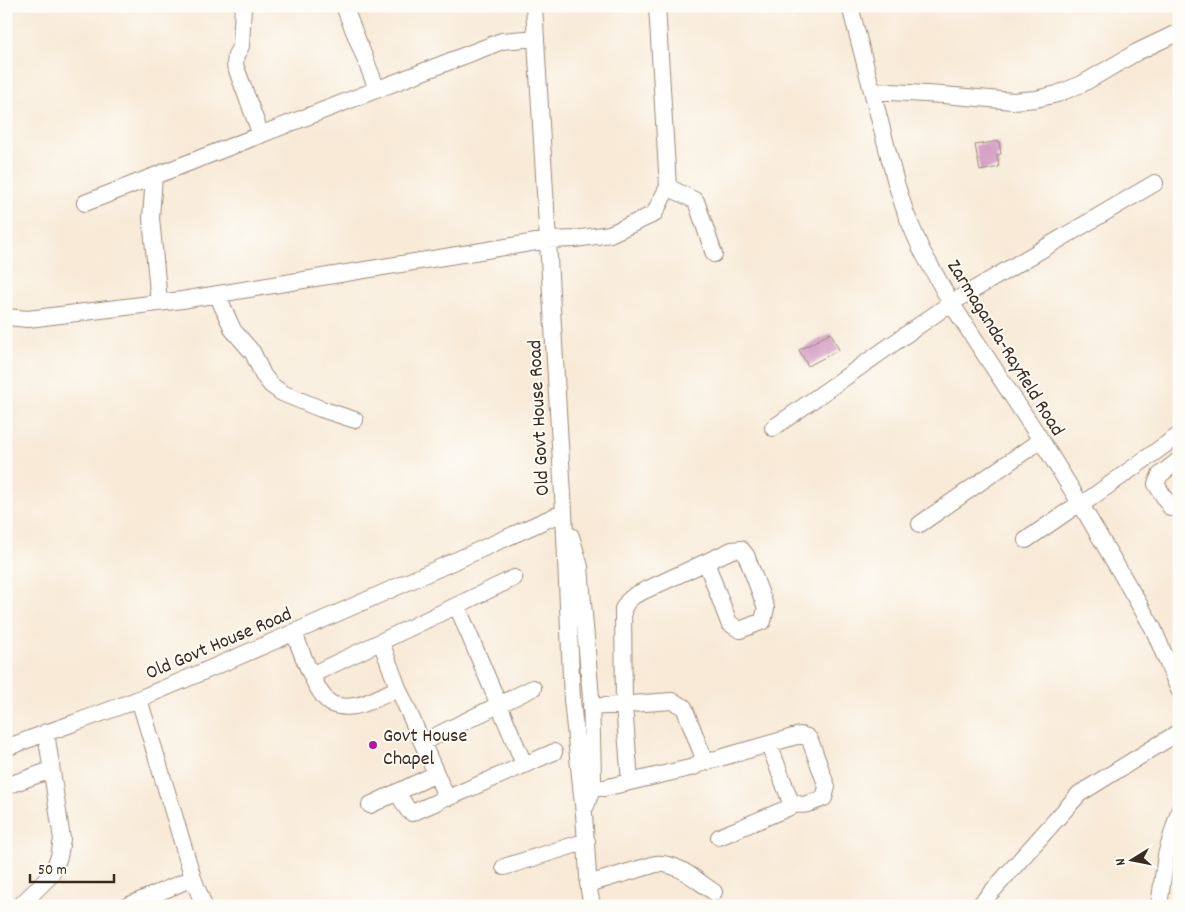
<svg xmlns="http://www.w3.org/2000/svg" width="1185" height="912" font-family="Dekko,sans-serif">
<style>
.building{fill:#ce92be}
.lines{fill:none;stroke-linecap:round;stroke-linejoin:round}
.minor-casing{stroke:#9a8a7a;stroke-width:18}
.minor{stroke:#fff;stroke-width:16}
.poi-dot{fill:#b5179e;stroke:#fdfcf7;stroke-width:2}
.labels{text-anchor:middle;stroke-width:4;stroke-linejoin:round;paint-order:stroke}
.street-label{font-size:20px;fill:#3b2a1e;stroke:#fdfcf7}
.poi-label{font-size:20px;fill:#3b2a1e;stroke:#fdfcf7;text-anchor:start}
</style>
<rect width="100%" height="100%" fill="#fdfcf7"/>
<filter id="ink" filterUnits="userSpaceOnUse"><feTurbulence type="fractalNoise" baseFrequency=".02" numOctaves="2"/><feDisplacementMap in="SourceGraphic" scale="10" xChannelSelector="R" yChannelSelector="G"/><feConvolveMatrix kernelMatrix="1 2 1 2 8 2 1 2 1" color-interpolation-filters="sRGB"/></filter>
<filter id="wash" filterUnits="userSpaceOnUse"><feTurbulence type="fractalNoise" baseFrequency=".0096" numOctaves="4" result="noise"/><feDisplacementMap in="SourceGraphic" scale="20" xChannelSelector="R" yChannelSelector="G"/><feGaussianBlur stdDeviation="1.12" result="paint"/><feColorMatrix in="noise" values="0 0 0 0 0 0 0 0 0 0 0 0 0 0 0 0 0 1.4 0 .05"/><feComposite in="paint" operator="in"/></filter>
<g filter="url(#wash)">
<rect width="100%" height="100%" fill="#f8ead7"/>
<g id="blocks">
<path class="building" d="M999,141L1001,154L997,155L999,167L980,171L975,145Z
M831,333L839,350L808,366L799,350Z"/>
</g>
</g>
<g filter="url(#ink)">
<use href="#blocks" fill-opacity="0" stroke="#9a8a7a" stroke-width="1"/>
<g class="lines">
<g class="minor-casing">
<path id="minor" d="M243,6L241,46L236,55L235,65L261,135
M344,6L377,89
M850,6L896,183L906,214L921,249L951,303L1041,440L1080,503L1153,628L1179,690
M873,91L943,95L1013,101L1036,99L1057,94L1082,84L1137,52L1179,32
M154,176L151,218L159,302
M668,187L696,201L714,254
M85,203L502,41L536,38
M217,294L233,330L253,353L263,375L271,385L282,393L321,409L355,420
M6,317L28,319L182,300L548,240L575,239L610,234L654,214L668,187L657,6
M773,428L951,303L1155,183
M1179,460L1160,475L1156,484L1171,508L1179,507
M1081,505L1179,435
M564,512L572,700L584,814L589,890L592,906
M920,524L1041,440
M571,536L580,567L591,698L593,776V787L586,806
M1026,540L1080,503
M457,606L524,764
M294,633C301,650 316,696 332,704C339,707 348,707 355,706C368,704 386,694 398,688
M381,642L398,688L446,796L450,797L554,752
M311,675L514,578
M139,699L193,878L204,906
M591,707L672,701L684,707L704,759L694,767L604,788L593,787
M423,742L533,688
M6,748C51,730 97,716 141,698C283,639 423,575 564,512L534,6
M699,764L800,735L807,737L810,740L827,787L824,798C812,802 801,810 790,800L769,744
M630,782L624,705L623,609L628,601L635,595L732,550L741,549L746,555L766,608L763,621L740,630L729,623L706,562
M6,786L51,770
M397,792L408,810L412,813L437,802L446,796
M370,805L436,774
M719,837L795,805
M504,867L587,841
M588,884L656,864C678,862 697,881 714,892
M20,906L51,875L59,857L62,839L46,732
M127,906L193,878
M979,906L1079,794L1179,732
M1159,906L1166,855L1179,811"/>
</g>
<use href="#minor" class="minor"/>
</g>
</g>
<circle class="poi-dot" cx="373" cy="745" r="5"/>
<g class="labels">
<g class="street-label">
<text transform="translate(1007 347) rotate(58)" y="7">Zarmaganda-Rayfield Road</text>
<text transform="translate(537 418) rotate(-93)" y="7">Old Govt House Road</text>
<text transform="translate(218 642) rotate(-23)" y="7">Old Govt House Road</text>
</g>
<g class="poi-label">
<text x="383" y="741">Govt House<tspan x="383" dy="23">Chapel</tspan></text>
</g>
</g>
<rect width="1185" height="912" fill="none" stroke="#fdfcf7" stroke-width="25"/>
<g transform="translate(1132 860) rotate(260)" stroke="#fdfcf7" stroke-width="4" paint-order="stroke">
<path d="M0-4L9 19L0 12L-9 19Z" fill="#3b2a1e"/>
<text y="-8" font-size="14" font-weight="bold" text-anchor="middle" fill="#3b2a1e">N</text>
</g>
<path d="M30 874v8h84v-8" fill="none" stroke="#3b2a1e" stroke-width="2.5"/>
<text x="38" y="874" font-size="15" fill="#3b2a1e" stroke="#fdfcf7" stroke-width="4" paint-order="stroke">50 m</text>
</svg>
